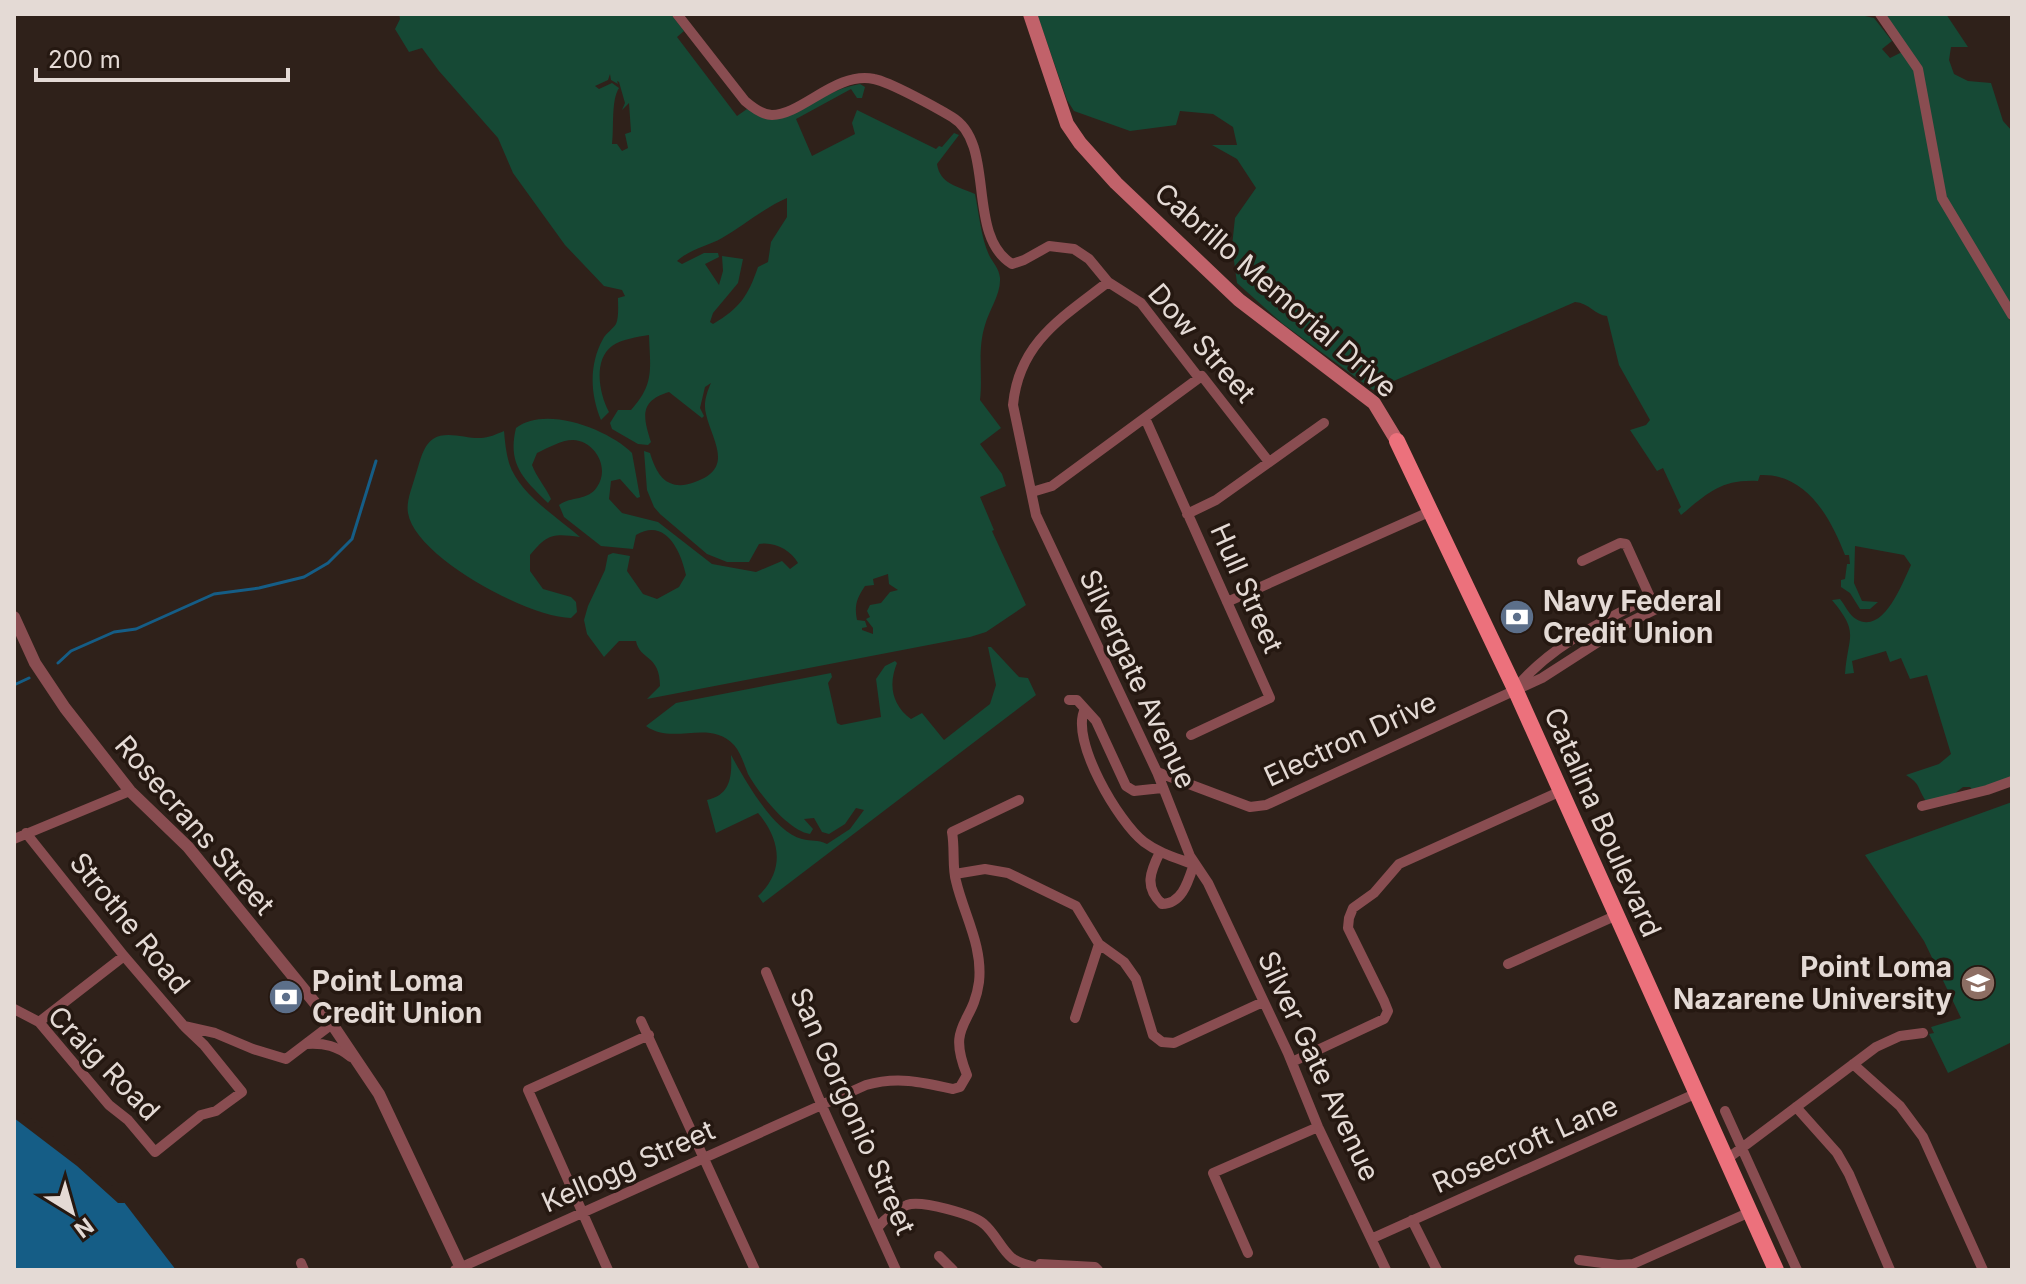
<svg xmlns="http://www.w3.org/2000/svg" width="2026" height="1284" font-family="Inter,sans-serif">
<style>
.green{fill:#164935;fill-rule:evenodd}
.water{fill:#155d86}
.pier{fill:#2f211a}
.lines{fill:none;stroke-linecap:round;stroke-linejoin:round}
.stream{stroke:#155d86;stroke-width:3}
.minor{stroke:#894d51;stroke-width:10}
.tertiary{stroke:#894d51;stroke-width:12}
.secondary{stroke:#c1626a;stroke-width:14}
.primary{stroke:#ec717c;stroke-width:16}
.labels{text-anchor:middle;stroke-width:7;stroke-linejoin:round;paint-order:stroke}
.street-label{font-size:28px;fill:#e4dad5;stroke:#251811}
.poi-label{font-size:28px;font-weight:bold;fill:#e4dad5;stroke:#251811;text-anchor:start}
</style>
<rect width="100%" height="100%" fill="#2f211a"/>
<path class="green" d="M399,14H671L684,31L677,37L737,116L747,109C788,129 820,90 860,84L865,87L862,98H857L851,89L796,119L812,156L855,134L852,123L857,110L936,149L939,146L942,147L954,133L959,135L937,164C940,184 957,186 975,194C979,213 981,238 989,255C993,263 999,268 1000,278C1001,294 989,310 985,325C977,351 983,374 980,400L1001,428L980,444L1002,474L1006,486L980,497L994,530L992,531L1026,605L986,632L970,637L647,699L660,686C660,654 640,661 636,641H619L604,657L587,634L584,620L588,606L605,570L608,555L613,553L630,556L627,571L643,594L657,599L679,587L686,575C681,552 666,517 636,535L633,549L601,546L564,517L559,505C571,496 588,501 597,487C610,469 596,441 573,440C561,440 548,448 537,453L532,465C537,478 545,486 551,499L548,503C524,479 507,465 516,428C546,405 609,430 632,453L640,497L637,498L620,479L611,481L609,499L622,513L658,522L712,564L756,572L782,561L790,569L798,563C791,550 774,541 759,544L749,562H727L707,554L660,514L654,507L647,490L644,451L650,453C653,463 659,479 670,483C678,487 687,485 695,482C735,468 712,441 706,414C703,403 707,392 711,383L705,387L700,408L704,416L702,418L669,392C639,401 643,417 651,442L648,445L638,444L612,429L610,423L618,410H631C655,384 650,368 649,335C637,337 622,339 612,346C593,360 599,394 609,412L601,420C590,394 589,364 603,339C606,333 613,329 616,324C619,317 618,305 618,298L625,296L622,290L604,286L565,245L513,173L498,138L439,71L422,48L409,52L395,29L400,19ZM610,74L611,80L618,84L617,81L619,82L625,103L622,110L629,103L631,132L625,134L628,148L622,151L617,144H612C614,128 611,100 619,88L612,83L599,89L595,86L608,80ZM787,198V217L771,242L768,262L758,267C748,296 740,308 713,324L710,322L713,313L738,283L743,259L722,256L723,271L719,285L705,264L719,257L718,253H704L682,264L677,261C690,249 708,246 722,238C744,225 764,208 787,198ZM888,574L889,584L898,590L890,592L881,603L870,605L867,611L870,617L866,619L873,628V634L862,630V628L867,627L865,621L857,620C854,605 857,598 865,586L874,585L873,579Z
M1037,14H1856L1874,18L1892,41L1882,49L1890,58L1902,52L1915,69L1943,204L2012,324V779L1973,791L1970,787H1963L1954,794L1926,801C1917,788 1921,784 1906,775L1939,764L1951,754L1927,675L1910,679L1901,658L1890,662L1886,651L1852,661L1854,673L1845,674C1848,634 1860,634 1832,600L1840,599C1845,605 1849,615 1856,619C1884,636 1903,581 1911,565L1904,555L1855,546L1854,583L1862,601L1878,602L1870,609H1860L1850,593L1841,587V580L1845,579L1847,564H1850L1849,555H1845C1831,519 1807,473 1760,475L1758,481C1721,479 1708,493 1681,515L1678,510L1681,507L1663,468L1657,471L1630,430L1646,425L1650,420L1619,365L1607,316C1595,315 1589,303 1575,302L1373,390L1283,324L1237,283L1232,246L1235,218L1256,188L1237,159L1212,145H1237L1233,127L1213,114L1180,111L1176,125L1130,131L1074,111L1067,100Z
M1883,14H1946L1968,47H1951L1949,60L1954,74L1968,81L1991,83L2003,121L2012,131V310L1951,208L1941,183L1922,70Z
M504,431C505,442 506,453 509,463C519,494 556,516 580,537C553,533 547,534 530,555V571L543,589L571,597L576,602L577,612L571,618C529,618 415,557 408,513C406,501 412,488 415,477C419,466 422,446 433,439C446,430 467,439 481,438C488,438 497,434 504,431Z
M988,647H991L1019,677L1028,678L1036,695L763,903L758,896C785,871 781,840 758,813L716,833L707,800C731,795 732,776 731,755C745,780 773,831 802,839C812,842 817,839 827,844L850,829L864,810L856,808L845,824L829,834L822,832L814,818L804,819L813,829L810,834C788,831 758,792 748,774C744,764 741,753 734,745C709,718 673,746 646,726L676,703L831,673L832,677L828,683L837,723L841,725L881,717L876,679L885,666L895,661L897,663C888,685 892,705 911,719L922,713L944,740L990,704L996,685Z
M2012,802V1042L1948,1073L1929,1034L1934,1033L1931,1027L1961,1018L1924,941L1865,855Z"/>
<path class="water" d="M14,1109L120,1197L176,1270H14Z"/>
<path class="pier" d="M14,1105L118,1190L125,1203H118L77,1166L14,1118Z"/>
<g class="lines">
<path class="stream" d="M58,663L71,651L114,632L136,629L214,594L259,588L304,577L328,563L352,539L376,461
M14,685L29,678"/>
<path class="minor" d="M677,14L745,101C752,107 762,115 772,115C802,115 836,71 874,79C890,82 937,108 952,117C997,144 965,235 1012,264L1024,260L1049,246L1074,249L1089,259L1108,282L1141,303L1199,378L1202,376L1269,462
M1880,14L1918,69L1942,198L2012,315
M1108,282C1063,317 1019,342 1013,405L1036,515L1157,772L1190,856L1208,883L1288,1053L1318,1127L1386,1270
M1145,418L1270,698L1191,735
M1032,492L1052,486L1199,378
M1187,514L1216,500L1324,423
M1227,602L1429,512
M1516,688C1550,646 1603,621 1650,597L1626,544L1620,543L1582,561
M1069,700H1077L1096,721L1126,786L1134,791L1162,788
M1085,709C1069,739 1119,823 1144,842C1160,854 1177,858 1195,865
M1157,772L1250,807L1266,805L1542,678L1626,624L1656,609L1650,597
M1922,806L1987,790L2012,781
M26,833L124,956L184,1026L215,1033L253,1049L286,1059L332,1024
M14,839L130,791
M1160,852C1150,872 1144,887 1162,904C1182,904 1188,882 1194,864
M955,874L985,869L1008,873L1076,906L1099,944L1124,962L1136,979L1153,1035L1162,1042L1174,1043L1263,1002
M1508,964L1617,915
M766,972L822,1106L896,1270
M14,1009L39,1022L109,1105L128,1120L155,1152L201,1115L216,1111L242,1092L204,1045L185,1027
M1075,1018L1099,944
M641,1021L755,1270
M39,1022L124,956
M307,1044C325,1043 337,1046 351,1057
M1292,1062L1384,1019L1388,1011L1384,1001L1348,928L1349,918L1353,908L1374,893L1399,864L1561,791
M1853,1064L1900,1106L1923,1137L1983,1270
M1796,1107L1837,1153L1849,1174L1890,1270
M1725,1111L1797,1270
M1727,1159L1876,1047L1900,1036L1923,1033
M1412,1220L1437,1270
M877,1228C885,1219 895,1210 907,1205C921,1200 973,1214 984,1224C995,1233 1001,1249 1012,1258C1021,1265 1037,1267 1047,1270
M1373,1238L1697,1093
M1248,1253L1213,1173L1318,1127
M939,1256L953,1270
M1579,1260L1618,1265L1633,1264L1750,1212
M301,1263L304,1270
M1040,1264L1095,1267L1098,1270
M455,1270L866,1085C897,1076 922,1082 953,1089L960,1087L967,1075C946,1023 973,1026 979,982C983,946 964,915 956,881C952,868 955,848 952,832L1019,800
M608,1270L528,1090L649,1035"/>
<path class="tertiary" d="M14,617L35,663L65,708L130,791L188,847L332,1024L379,1094L462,1270"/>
<path class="secondary" d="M1030,14L1067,124L1080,143L1116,183L1239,300L1374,403L1397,441"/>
<path class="primary" d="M1397,441L1515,689L1776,1270"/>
</g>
<defs>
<g id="bank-disc" transform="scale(1.8)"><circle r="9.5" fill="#5c6f8a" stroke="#251811"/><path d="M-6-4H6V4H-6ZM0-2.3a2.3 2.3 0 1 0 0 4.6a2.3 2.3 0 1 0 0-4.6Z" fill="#fff"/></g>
<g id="university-disc" transform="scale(1.8)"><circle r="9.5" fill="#8d6e63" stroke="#251811"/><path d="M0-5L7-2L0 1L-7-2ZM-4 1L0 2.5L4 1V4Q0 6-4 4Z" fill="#fff"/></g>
</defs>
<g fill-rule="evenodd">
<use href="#bank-disc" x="1517" y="617"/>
<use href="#university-disc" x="1978" y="983"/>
<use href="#bank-disc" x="286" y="997"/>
</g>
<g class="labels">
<g class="street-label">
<text transform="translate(1276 290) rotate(41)" y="10">Cabrillo Memorial Drive</text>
<text transform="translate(1202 343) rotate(49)" y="10">Dow Street</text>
<text transform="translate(1247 588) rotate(66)" y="10">Hull Street</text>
<text transform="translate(1138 679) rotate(65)" y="10">Silvergate Avenue</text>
<text transform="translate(1350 739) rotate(-25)" y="10">Electron Drive</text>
<text transform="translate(1603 822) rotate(66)" y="10">Catalina Boulevard</text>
<text transform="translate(195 825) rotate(49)" y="10">Rosecrans Street</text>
<text transform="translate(130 923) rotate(51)" y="10">Strothe Road</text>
<text transform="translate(104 1063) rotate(46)" y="10">Craig Road</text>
<text transform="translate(1319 1066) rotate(65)" y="10">Silver Gate Avenue</text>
<text transform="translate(853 1111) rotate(66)" y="10">San Gorgonio Street</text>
<text transform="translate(1525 1144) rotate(-24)" y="10">Rosecroft Lane</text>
<text transform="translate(628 1166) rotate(-24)" y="10">Kellogg Street</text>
</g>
<g class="poi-label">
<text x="1543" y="611">Navy Federal<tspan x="1543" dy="32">Credit Union</tspan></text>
<text x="1952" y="977" text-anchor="end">Point Loma<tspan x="1952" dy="32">Nazarene University</tspan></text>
<text x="312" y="991">Point Loma<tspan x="312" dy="32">Credit Union</tspan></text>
</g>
</g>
<rect width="2026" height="1284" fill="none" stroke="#e4dad5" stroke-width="32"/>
<g transform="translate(72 1212) rotate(143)" stroke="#251811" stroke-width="6" paint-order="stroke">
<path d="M0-6L14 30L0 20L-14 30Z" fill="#e4dad5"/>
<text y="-12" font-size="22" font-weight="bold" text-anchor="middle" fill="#e4dad5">N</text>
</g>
<path d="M36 68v12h252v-12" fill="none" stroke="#e4dad5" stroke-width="4"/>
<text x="48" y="68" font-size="24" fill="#e4dad5" stroke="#251811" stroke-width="6" paint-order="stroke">200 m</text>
</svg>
